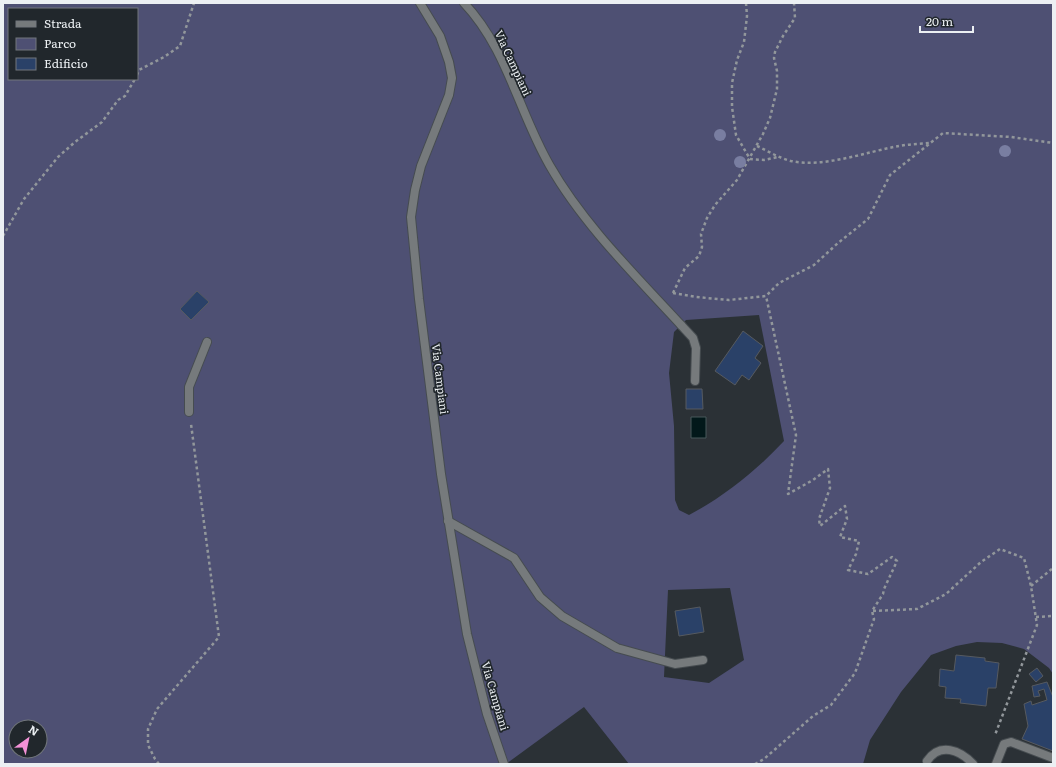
<svg xmlns="http://www.w3.org/2000/svg" width="1056" height="767" font-family="Literata,serif">
<style>
.green{fill:#4e5073;fill-rule:evenodd}
.water{fill:#02181a;stroke:#48595b}
.building{fill:#2a4168;stroke:#565a60}
.lines{fill:none;stroke-linecap:round;stroke-linejoin:round}
.service-casing{stroke:#464c50;stroke-width:10}
.minor-casing{stroke:#464c50;stroke-width:10}
.path{stroke:#92979b;stroke-width:2.5;stroke-dasharray:3 3;stroke-linecap:butt}
.service{stroke:#767a7c;stroke-width:8}
.minor{stroke:#767a7c;stroke-width:8}
.tree{fill:#797ea1}
.labels{text-anchor:middle;stroke-width:3.5;stroke-linejoin:round;paint-order:stroke}
.street-label{font-size:11px;fill:#ecf0f3;stroke:#21272c}
</style>
<rect width="100%" height="100%" fill="#2b3136"/>
<path class="green" d="M3,3H1053V674L1049,668L1024,649L1002,643L977,642L956,646L931,655L901,692L870,740L863,764H629L584,707L506,764H3ZM9,9H137V79H9ZM759,315L784,441C757,470 725,496 689,515L679,510L675,500L674,426L669,373L674,332L686,320ZM730,588L744,660L709,683L664,677L668,590ZM16,727H40V751H16Z"/>
<path class="water" d="M691,417H706V438H691Z"/>
<path class="building" d="M197,291L209,302L191,320L180,309Z
M743,331L763,346L755,358L761,363L749,380L742,375L735,385L715,371Z
M686,389H702L703,409H686Z
M700,607L704,632L679,636L675,611Z
M956,655L985,658V661L999,663L996,688H988L986,706L960,703L961,699L945,698L946,687L939,686L940,669L954,671Z
M1037,668L1043,676L1036,682L1029,674Z
M1047,682L1053,697V751L1022,739L1028,726L1024,704L1031,701L1032,705L1047,700L1044,689L1038,691L1040,696L1034,697L1032,686Z"/>
<g class="lines">
<g class="service-casing">
<path id="service" d="M681,325L693,338L696,348L695,381
M189,412V387L207,342
M448,521L514,558L540,597L562,616L617,648L675,664L703,660
M927,761C940,742 960,750 973,764
M996,764L1004,744L1011,742L1053,758"/>
</g>
<g class="minor-casing">
<path id="minor" d="M420,3L440,36L449,62L452,78L449,95L421,166L415,190L411,217L419,299L441,474L467,634L487,714L504,764
M464,3C507,48 519,113 550,166C583,224 636,276 681,325"/>
</g>
<path class="path" d="M746,3L747,16L744,42L737,60L732,83V107L736,135L750,159L764,160L778,157
M137,75L139,70L164,57L180,46L194,3
M757,146C768,151 779,158 791,161C825,168 865,152 899,146C909,144 919,144 929,143
M3,236L24,199L58,157L75,142L102,122L118,100L125,96L135,79
M673,293L696,297L729,300L766,296L779,283L814,265L838,243L868,219L890,175L943,133L1011,137L1053,143
M673,293L685,268L699,256L702,247L701,234L707,218L715,205L737,180L763,134L770,118L777,89V71L774,58L775,52L783,36L795,18L794,3
M1031,586L1053,568
M873,611L917,609L946,594L981,562L1000,549L1024,558L1031,586L1037,625L995,735
M1036,617L1053,616
M159,764L155,759L148,745V729L157,709L219,637L191,424
M755,764L764,759L813,716L831,705L855,673L874,619L872,611L883,594L884,589L897,561L892,557L868,574L848,570L856,554L859,541L840,537L847,519L845,506L820,526L819,519L830,488L828,469L813,480L788,494L796,435L766,296"/>
<use href="#service" class="service"/>
<use href="#minor" class="minor"/>
</g>
<g class="tree">
<circle cx="720" cy="135" r="6"/>
<circle cx="1005" cy="151" r="6"/>
<circle cx="740" cy="162" r="6"/>
</g>
<g class="labels">
<g class="street-label">
<text transform="translate(513 63) rotate(65)" y="4">Via Campiani</text>
<text transform="translate(440 379) rotate(83)" y="4">Via Campiani</text>
<text transform="translate(495 696) rotate(74)" y="4">Via Campiani</text>
</g>
</g>
<rect width="1056" height="767" fill="none" stroke="#ecf0f3" stroke-width="8"/>
<rect x="8" y="8" width="130" height="72" fill="#21272c" stroke="#72777c"/>
<rect x="16" y="21" width="20" height="6" fill="#767a7c" stroke="#72777c"/>
<text x="44" y="28" font-size="12" fill="#ecf0f3">Strada</text>
<rect x="16" y="38" width="20" height="12" fill="#4e5073" stroke="#72777c"/>
<text x="44" y="48" font-size="12" fill="#ecf0f3">Parco</text>
<rect x="16" y="58" width="20" height="12" fill="#2a4168" stroke="#72777c"/>
<text x="44" y="68" font-size="12" fill="#ecf0f3">Edificio</text>
<g transform="translate(28 739) rotate(33)"><circle r="19" fill="#21272c" stroke="#72777c"/>
<path d="M0-3L7 15L0 10L-7 15Z" fill="#f391d6"/>
<text y="-6" font-size="11" font-weight="bold" text-anchor="middle" fill="#ecf0f3">N</text>
</g>
<path d="M920 26v6h53v-6" fill="none" stroke="#ecf0f3" stroke-width="2"/>
<text x="926" y="26" font-size="12" fill="#ecf0f3" stroke="#21272c" stroke-width="3" paint-order="stroke">20 m</text>
</svg>
